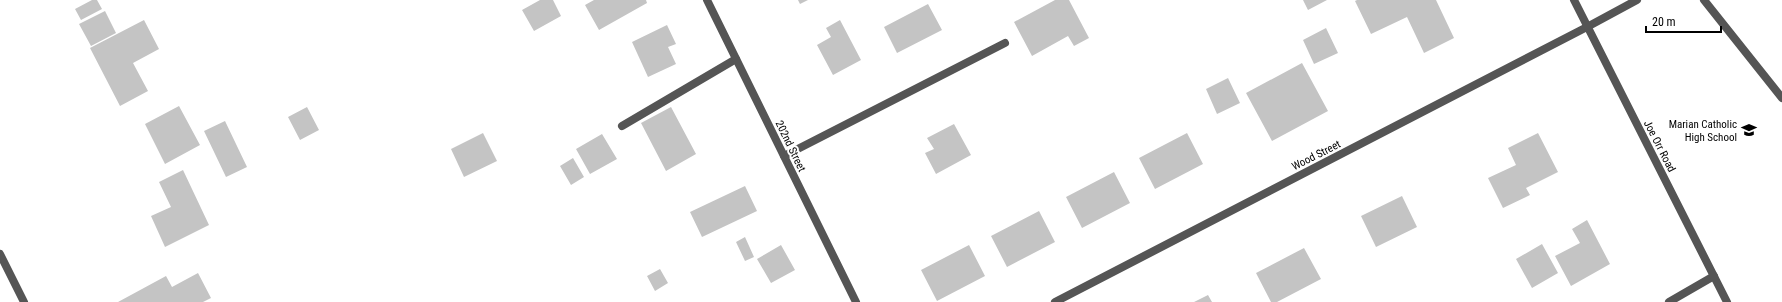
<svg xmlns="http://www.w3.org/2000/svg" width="1782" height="302" font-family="'Roboto Condensed',sans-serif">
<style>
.building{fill:#c4c4c4}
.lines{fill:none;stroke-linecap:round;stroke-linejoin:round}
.service{stroke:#555;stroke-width:8}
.minor{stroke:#555;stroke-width:8}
.tertiary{stroke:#555;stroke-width:8}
.labels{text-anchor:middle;stroke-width:4;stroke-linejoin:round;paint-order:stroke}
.poi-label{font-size:11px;fill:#000;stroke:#fff;text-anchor:end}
.street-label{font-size:11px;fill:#000;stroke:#fff}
</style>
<rect width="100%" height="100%" fill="#fff"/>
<path class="building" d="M92,0H97L102,9L81,20L75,9Z
M540,0H553L561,16L534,31L522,10Z
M594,0H646L647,3L599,30L585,5Z
M798,0H808L800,4Z
M1055,0H1069L1089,38L1074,46L1068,36L1032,56L1014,22Z
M1303,0H1327L1308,10Z
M1357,0H1436L1454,38L1424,53L1407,17L1371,34L1355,1Z
M928,4L942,30L897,53L884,27Z
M105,11L116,33L91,46L79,24Z
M144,20L159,49L133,63L148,91L120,106L90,48Z
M840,20L861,60L833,75L817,45L831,37L826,28Z
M667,25L676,44L668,47L676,64L648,77L632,42Z
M1326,28L1338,53L1314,64L1303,40Z
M1302,63L1328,111L1272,141L1246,93Z
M1228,78L1240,103L1217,114L1206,89Z
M179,106L200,145L165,164L145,124Z
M307,107L319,130L300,140L288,117Z
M671,107L696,154L666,171L641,123Z
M225,121L247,167L226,177L204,131Z
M954,124L971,155L936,174L925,153L934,149L927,138Z
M483,133L497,161L464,177L451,149Z
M1187,133L1203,164L1155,189L1139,158Z
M1538,133L1558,172L1526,188L1530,195L1503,208L1488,178L1516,165L1508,148Z
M602,134L617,159L590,174L576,149Z
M573,158L584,177L571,185L560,166Z
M183,170L209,225L165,247L151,216L171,207L159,182Z
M1114,172L1130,203L1082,228L1066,197Z
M745,186L757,211L702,237L690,212Z
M1402,196L1417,227L1376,247L1361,216Z
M1039,211L1055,242L1007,267L991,236Z
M1587,220L1610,264L1571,286L1555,256L1580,243L1572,229Z
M745,237L754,257L745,261L736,242Z
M1542,244L1558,273L1532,288L1516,259Z
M781,245L795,270L771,283L757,259Z
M969,245L985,276L937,301L921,270Z
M1304,248L1321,279L1277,302H1271L1256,273Z
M660,269L668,283L655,291L647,276Z
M198,273L211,298L203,302H118L166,276L172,287Z
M1208,295L1212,302H1194Z"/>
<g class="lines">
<path class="service" d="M1704,0L1782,98
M1587,27L1637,0
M622,126L736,59
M784,156L1005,43"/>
<path class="minor" d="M707,0L856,302
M0,254L24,302
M1055,302L1587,27
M1669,302L1714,276"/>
<path class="tertiary" d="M1574,0L1727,302"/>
</g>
<defs>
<g id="school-bare" transform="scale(1.2)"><path d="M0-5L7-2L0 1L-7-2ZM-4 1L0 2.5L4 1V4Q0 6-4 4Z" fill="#000" stroke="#fff" stroke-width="2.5" paint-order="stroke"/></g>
</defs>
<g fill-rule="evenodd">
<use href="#school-bare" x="1749" y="130"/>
</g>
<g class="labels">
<g class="poi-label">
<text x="1737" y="128">Marian Catholic<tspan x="1737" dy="13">High School</tspan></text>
</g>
<g class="street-label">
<text transform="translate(791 146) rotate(64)" y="4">202nd Street</text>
<text transform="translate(1660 146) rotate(63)" y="4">Joe Orr Road</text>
<text transform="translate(1316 155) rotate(-27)" y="4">Wood Street</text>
</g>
</g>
<path d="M1646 26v6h75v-6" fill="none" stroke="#000000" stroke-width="2"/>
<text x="1652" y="26" font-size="12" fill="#000000" stroke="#ffffff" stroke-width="3" paint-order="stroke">20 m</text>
</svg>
